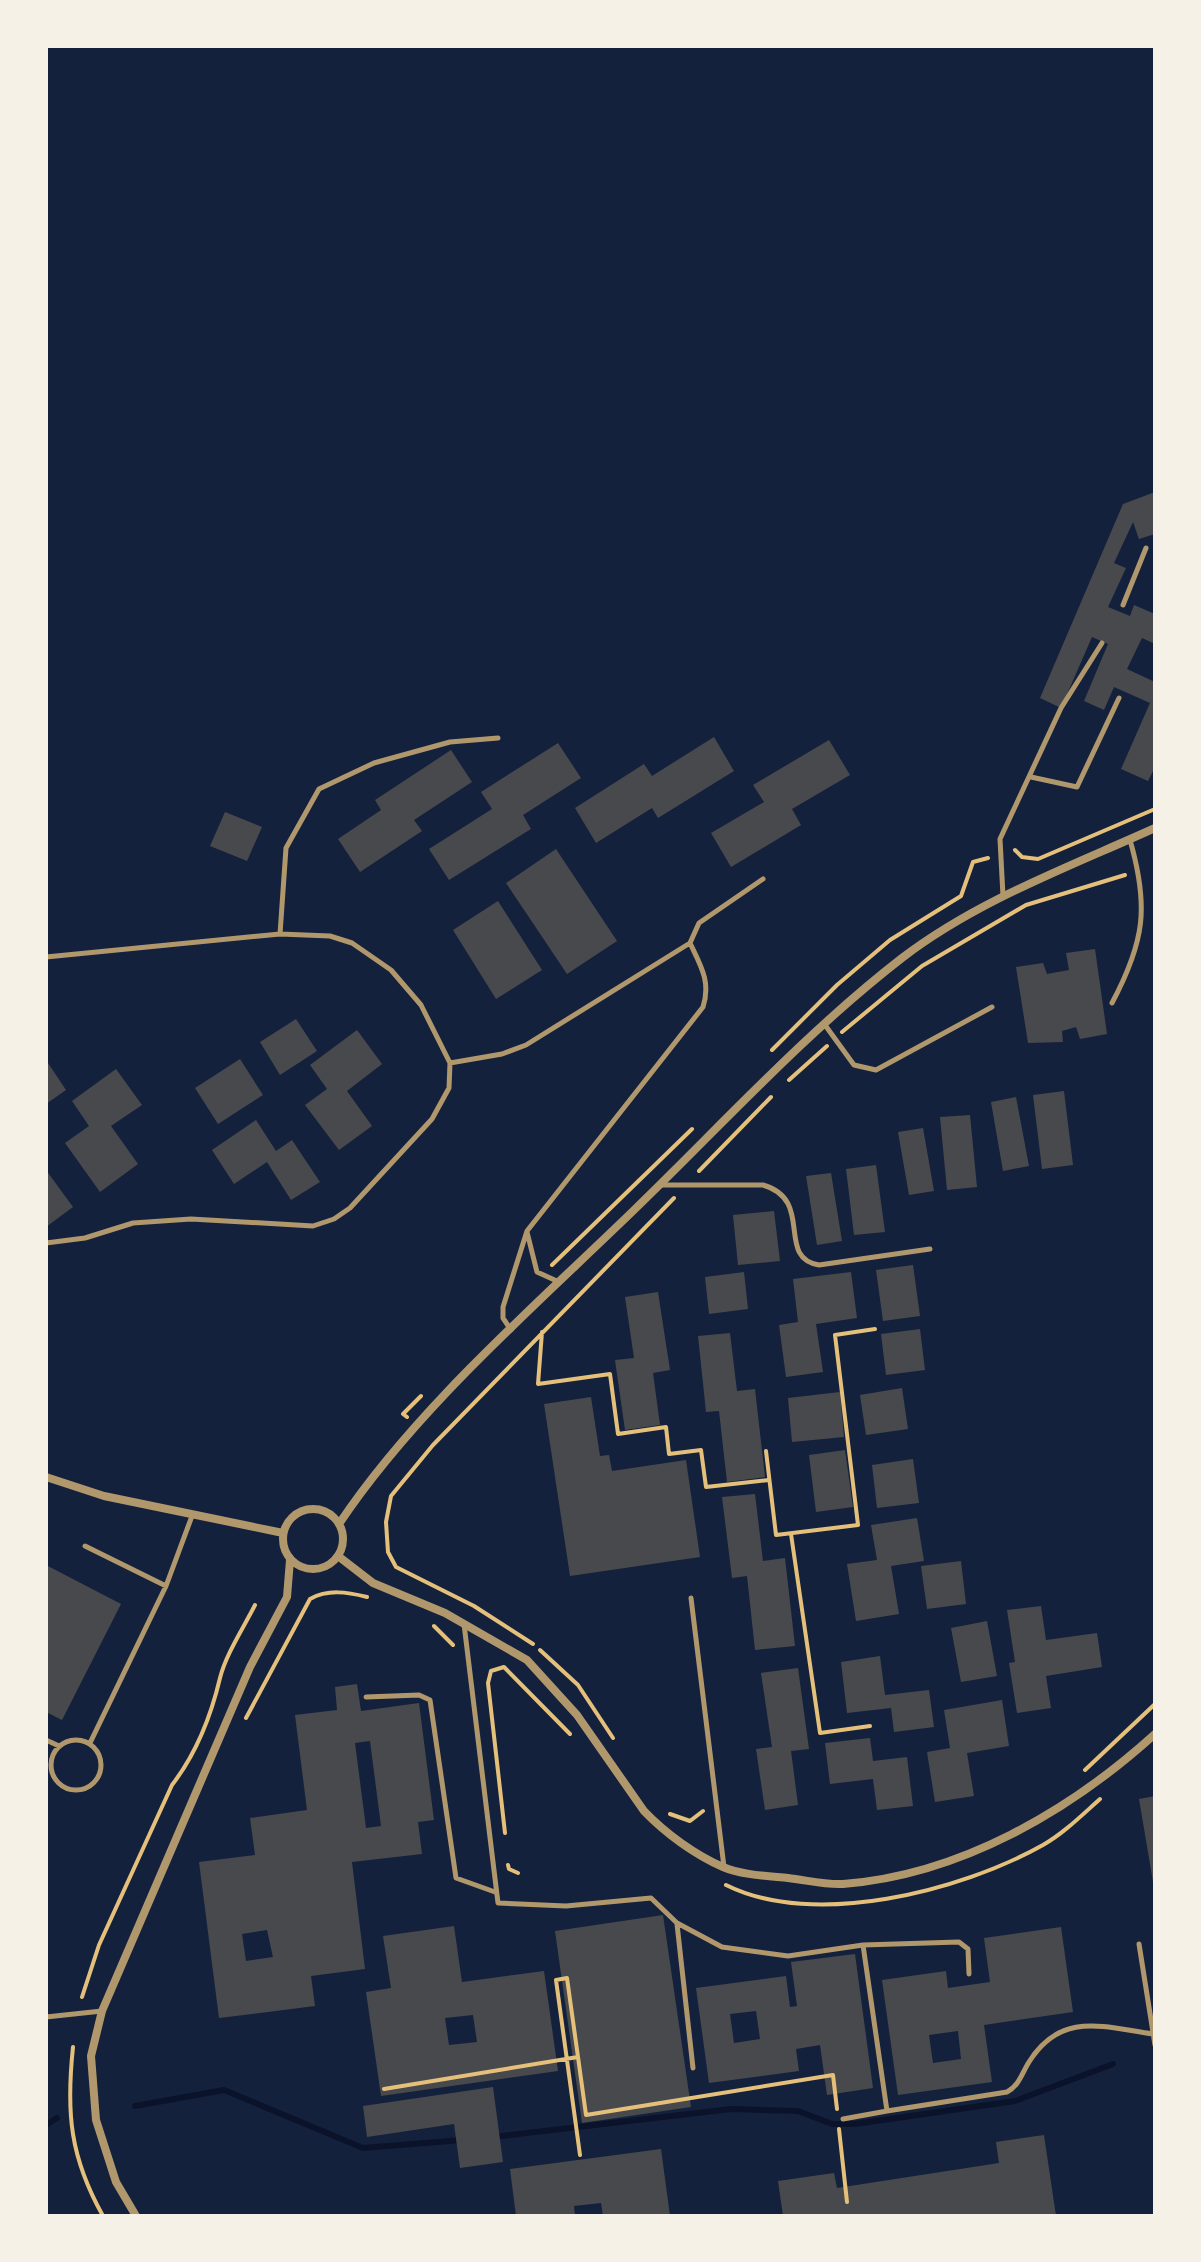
<svg xmlns="http://www.w3.org/2000/svg" width="1201" height="2262" font-family="'Golos Text',sans-serif">
<style>
.lines{fill:none;stroke-linecap:round;stroke-linejoin:round}
.stream{stroke:#0b132b;stroke-width:6}
.building{fill:#48494c;fill-rule:evenodd}
.path{stroke:#e5c07b;stroke-width:4}
.service{stroke:#b1986c;stroke-width:5}
.minor{stroke:#b1986c;stroke-width:8}
</style>
<rect width="100%" height="100%" fill="#14213d"/>
<g class="lines">
<path class="stream" d="M135,2106L224,2090L363,2148L462,2140
M46,2125L57,2118
M493,2137L731,2109L798,2111L832,2124H855L1015,2101L1113,2064"/>
</g>
<path class="building" d="M1155,492V534L1139,539L1133,522L1114,563L1126,568L1108,607L1130,616L1134,605L1155,614V644L1142,638L1127,669L1155,682V767L1148,781L1121,769L1150,703L1114,687L1104,710L1084,701L1108,644L1092,637L1061,708L1040,698L1123,504Z
M714,737L734,771L658,818L652,808L596,843L575,808L644,764L652,776Z
M829,740L850,775L792,809L801,825L731,867L711,833L764,802L753,785Z
M558,743L581,778L523,815L531,829L449,880L429,849L492,809L481,792Z
M451,750L472,782L414,820L422,831L360,872L338,839L381,810L375,800Z
M225,812L262,827L247,861L210,846Z
M556,849L617,941L567,974L506,883Z
M498,901L542,970L496,999L453,930Z
M1095,949L1107,1034L1080,1039L1076,1027L1062,1031L1063,1042L1028,1043L1016,967L1043,963L1047,974L1069,970L1066,953Z
M296,1019L317,1051L280,1075L260,1042Z
M357,1030L382,1064L347,1091L372,1126L339,1150L305,1105L327,1089L310,1065Z
M240,1059L263,1095L218,1124L195,1088Z
M46,1060L66,1090L46,1104Z
M116,1069L142,1105L111,1126L138,1164L100,1192L65,1143L89,1126L72,1101Z
M1064,1091L1073,1165L1042,1169L1033,1095Z
M1016,1097L1029,1166L1003,1171L991,1102Z
M970,1115L977,1187L947,1190L940,1117Z
M256,1120L276,1151L292,1140L320,1182L291,1200L267,1162L234,1184L212,1150Z
M923,1128L934,1191L909,1195L898,1132Z
M876,1165L885,1232L854,1235L846,1169Z
M46,1170L73,1207L46,1227Z
M831,1173L842,1241L817,1245L806,1176Z
M774,1211L780,1261L738,1265L733,1215Z
M913,1265L920,1316L883,1321L876,1270Z
M744,1272L748,1309L709,1314L705,1277Z
M851,1272L857,1318L816,1324L823,1372L786,1377L779,1325L798,1322L793,1279Z
M658,1292L670,1370L653,1373L660,1425L625,1430L615,1360L634,1358L625,1297Z
M920,1329L925,1370L886,1375L881,1334Z
M730,1333L737,1391L755,1389L765,1477L727,1482L719,1411L706,1412L698,1336Z
M902,1388L908,1429L866,1435L860,1395Z
M840,1392L844,1437L792,1442L788,1398Z
M591,1397L600,1456L609,1455L612,1471L686,1460L700,1557L570,1576L544,1404Z
M845,1450L853,1507L816,1512L809,1455Z
M913,1459L919,1503L877,1508L872,1465Z
M755,1494L763,1561L785,1558L795,1646L755,1650L747,1576L732,1578L722,1497Z
M917,1518L924,1561L891,1566L899,1614L856,1621L847,1564L877,1560L871,1525Z
M961,1561L966,1604L927,1609L921,1566Z
M46,1565L121,1604L62,1720L46,1712Z
M1041,1606L1046,1640L1097,1633L1102,1667L1046,1676L1051,1708L1017,1713L1009,1663L1015,1662L1007,1610Z
M987,1621L997,1676L961,1682L951,1628Z
M880,1656L885,1695L929,1690L934,1727L894,1732L891,1708L847,1713L841,1662Z
M798,1668L809,1749L791,1751L798,1805L765,1810L756,1749L772,1747L761,1673Z
M357,1684L361,1711L419,1703L434,1820L418,1822L422,1854L352,1862L365,1969L311,1976L315,2006L219,2018L199,1862L255,1855L250,1818L307,1810L295,1715L337,1710L335,1687ZM370,1741L381,1826L366,1828L355,1743ZM267,1930L273,1957L246,1961L242,1934Z
M1002,1700L1009,1746L967,1753L974,1796L935,1802L927,1752L950,1748L944,1710Z
M870,1738L873,1761L907,1757L913,1806L877,1810L873,1779L830,1784L825,1743Z
M1155,1796V1882H1153L1139,1799Z
M663,1915L691,2107L582,2123L555,1931Z
M454,1926L462,1982L544,1971L558,2071L381,2096L366,1992L391,1988L383,1936ZM473,2015L477,2042L449,2045L445,2018Z
M1061,1927L1073,2012L984,2025L992,2082L898,2095L882,1980L946,1971L948,1988L990,1982L984,1938ZM958,2031L961,2059L933,2063L929,2035Z
M855,1954L873,2088L827,2095L820,2045L796,2049L799,2071L709,2083L696,1988L786,1976L790,2007L797,2006L791,1962ZM756,2011L760,2039L734,2043L730,2014Z
M493,2087L503,2162L460,2168L454,2124L367,2137L363,2106Z
M1044,2135L1056,2216H783L778,2181L834,2173L837,2188L999,2163L996,2142Z
M661,2149L670,2216H603L601,2203L574,2206L575,2216H516L510,2169Z"/>
<g class="lines">
<path class="path" d="M1015,850L1022,857L1038,859L1155,809
M842,1032L922,966L1026,905L1125,875
M772,1050L837,985L890,940L961,896L973,862L988,858
M789,1080L827,1046
M699,1171L771,1097
M552,1265L692,1129
M542,1332L538,1384L610,1374L618,1434L666,1427L669,1454L701,1450L706,1487L769,1480
M407,1417L403,1414L421,1396
M766,1451L776,1535L858,1525L835,1335L875,1329
M791,1534L820,1733L870,1726
M434,1626L453,1645
M533,1644L474,1606L396,1567L388,1552L386,1522L391,1496L433,1445L674,1198
M540,1650L578,1685L613,1738
M246,1718L310,1599C328,1589 347,1592 367,1597
M1085,1770L1155,1704
M670,1814L690,1821L703,1811
M505,1833L488,1683L491,1671L504,1667L570,1734
M508,1865L509,1869L518,1873
M726,1885C814,1929 961,1891 1043,1845C1064,1833 1082,1815 1100,1799
M82,1997L99,1945L172,1785C196,1754 211,1716 220,1678C226,1654 244,1627 255,1605
M73,2047C66,2113 70,2157 103,2216
M578,2057L567,1978L556,1980L580,2155
M384,2089L578,2057L586,2115L833,2075L837,2109
M839,2129L847,2202"/>
<path class="service" d="M1123,605L1146,548
M1031,777L1077,787L1119,698
M1003,896L1000,839L1061,708L1102,643
M280,934L286,848L319,789L374,763L450,742L498,738
M46,957L280,934L330,936L352,943L391,970L421,1005L450,1063L449,1088L432,1119L350,1208L334,1219L313,1226L191,1219L133,1223L85,1238L46,1243
M1112,1003C1145,941 1149,906 1130,840
M825,1025L854,1065L876,1070L992,1007
M450,1063L502,1054L526,1045L690,943L699,923L763,879
M661,1185H763C815,1200 775,1258 819,1265L930,1249
M527,1232L537,1272L559,1282
M511,1330L503,1318V1307L527,1231L703,1007C711,982 701,966 690,943
M85,1546L166,1586
M691,1598L724,1867
M464,1624L498,1903L566,1906L651,1898L677,1923L722,1947L788,1956L863,1945L959,1942L968,1949L969,1974
M366,1697L419,1695L430,1700L456,1878L495,1892
M51 1765a25 25 0 1 1 50 0a25 25 0 1 1-50 0Z
M46,1740L59,1746
M90,1743L166,1586L192,1516
M677,1924L693,2068
M1139,1944L1155,2045
M863,1945L887,2111L1007,2092C1019,2086 1022,2073 1029,2062C1061,2011 1103,2027 1153,2034
M46,2017L102,2011
M843,2119L887,2111"/>
<path class="minor" d="M46,1477L104,1496L283,1533
M283 1539a30 30 0 1 1 60 0a30 30 0 1 1-60 0Z
M339,1524C415,1410 534,1307 633,1211C721,1126 805,1033 902,958C978,900 1069,867 1155,828
M338,1556L373,1583L445,1613L527,1660L577,1715L644,1811C665,1833 695,1855 723,1867C741,1875 768,1876 788,1878C806,1880 825,1885 843,1884C960,1875 1070,1811 1155,1734
M136,2216L116,2182L96,2120L91,2056L102,2011L145,1911L250,1667L287,1597L290,1560"/>
</g>
<rect width="1201" height="2262" fill="none" stroke="#f6f1e7" stroke-width="96"/>
</svg>
